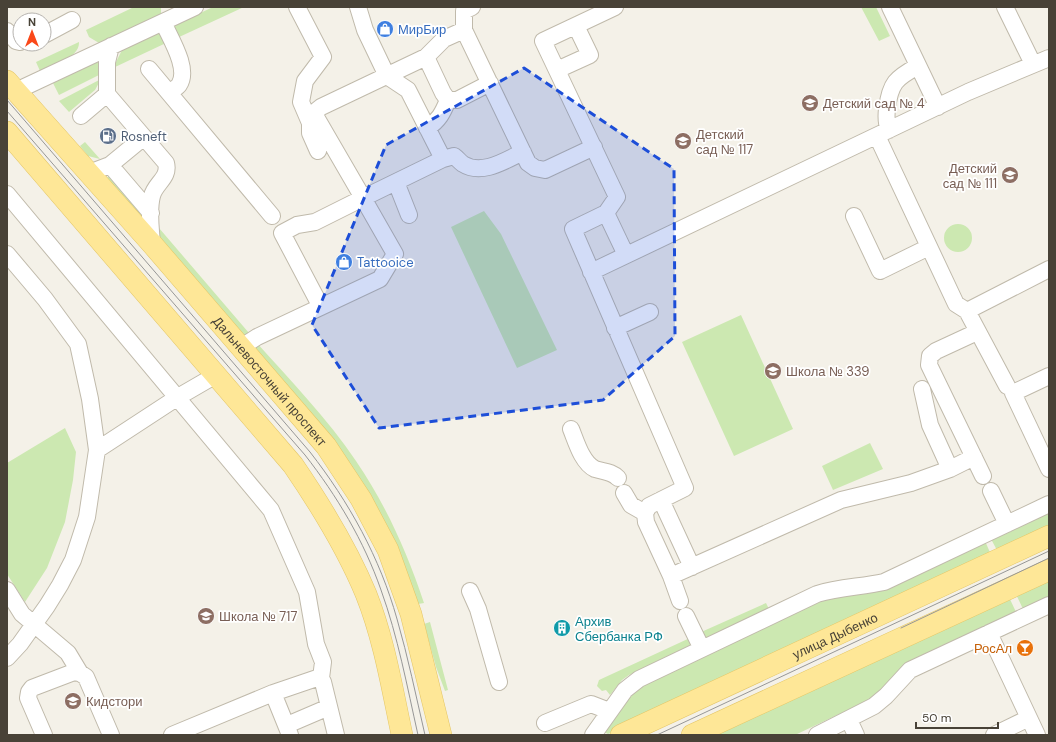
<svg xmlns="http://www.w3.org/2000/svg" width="1056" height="742" font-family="'DM Sans',sans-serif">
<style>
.green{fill:#cce8b1}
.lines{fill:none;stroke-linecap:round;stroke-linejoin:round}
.minor-casing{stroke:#c0baab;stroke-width:18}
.major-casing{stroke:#e4c666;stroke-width:22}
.minor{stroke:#fff;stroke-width:16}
.major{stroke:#fee797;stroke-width:21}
.tram{stroke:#979797;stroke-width:1}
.marked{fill:#1d4ed8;fill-opacity:0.2;stroke:#1d4ed8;stroke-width:3;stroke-dasharray:8 5;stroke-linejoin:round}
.labels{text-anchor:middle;stroke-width:3.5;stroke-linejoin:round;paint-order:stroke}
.shop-label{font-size:13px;fill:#366cbe;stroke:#fff;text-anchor:start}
.education-label{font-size:13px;fill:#785e54;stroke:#fff;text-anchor:start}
.service-label{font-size:13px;fill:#4e5e75;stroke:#fff;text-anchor:start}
.street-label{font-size:13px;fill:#484237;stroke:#fff}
.culture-label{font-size:13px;fill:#0d838f;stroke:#fff;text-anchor:start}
.food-label{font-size:13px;fill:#c56008;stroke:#fff;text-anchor:end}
</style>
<rect width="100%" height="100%" fill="#f4f1e8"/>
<path class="green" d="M134,7H161V14L99,43L89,37L86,30Z
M213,7H244L177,38L173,28L175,25Z
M861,7H876L890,36L879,41Z
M158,33H160L166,43L113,68L122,50Z
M79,42C80,58 53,65 40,71L36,62Z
M96,62L100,64L101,74L59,95L53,83Z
M101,79L95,90L69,112L59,101Z
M85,142L100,159L88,156L80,146Z
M110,175L144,212L143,217H141L107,178Z
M484,211L501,234L557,350L517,368L451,227Z
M944 238a14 14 0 1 1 28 0a14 14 0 1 1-28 0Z
M159,228L249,333L243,337L160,238Z
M741,315L793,429L734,456L682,342Z
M256,342C290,380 327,418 356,461C386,505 407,552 424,603L418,604L251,345Z
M65,428L76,452L73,480L65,522L47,568L25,602L7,574V463Z
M870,443L883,469L833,490L822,466Z
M1049,512V531L999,554L991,539Z
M985,541L992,557L644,720L608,734L604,732L629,695L640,687L819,602Z
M1049,576V596L1023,609L1015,592Z
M1008,595L1016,612L891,682L869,700L795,735H709Z
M766,603L769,609L707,638L699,633Z
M430,622L448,690L445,691L436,667L424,624Z
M692,637L690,646L629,675L622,680L610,695L606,690L602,691L597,686L599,680Z"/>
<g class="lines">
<g class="minor-casing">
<path id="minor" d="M297,7L323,57L305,81L301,102L310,123V133L318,151
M890,7L938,107
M1005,7L1033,64
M163,22C170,38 190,69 179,85C177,88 172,90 169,93
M464,30V11L472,7
M7,31L16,41L20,42
M44,35L72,20
M111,46L107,62V94L166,163C170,178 155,183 152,196C148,211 151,229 152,244
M426,57L443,93L448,100H457L490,83
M149,69L272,216
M557,70L590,55L576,26
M16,91L195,7
M81,116L107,94
M427,128C439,121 443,112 448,100
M889,130C886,123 886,117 887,109C890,83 896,78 918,66
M877,136L956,304L967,311L1007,386
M443,159L454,156C457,158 460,162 463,164C482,176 506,160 523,152
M110,165L151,213
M89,173L110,165L144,137
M396,182L409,215
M7,194L271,510L307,592L316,644L323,662L321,678
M606,213L617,197L543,41L615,7
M854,216L880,271L929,247
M7,254L45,299L78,344L90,399L97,450L87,517L73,560L60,585L47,606L20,644L7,658
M626,255L606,213L573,229L685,488L649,506L645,513L646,522L671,576L680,601
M591,272L968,92L1049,58
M321,307L282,233L297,225L315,222L363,198L316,117V111L321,107L426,57L444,39L464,30L528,163L535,168L545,170L594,147
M967,311L1049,269
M615,328L650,312
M977,332L936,351L930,356L929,365L983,476
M240,348L257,337L380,279L395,254L363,198L443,159L408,90L387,76L365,30L358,7
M1049,376L1013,393L1049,469
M922,389L930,425L950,469
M571,429C576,441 582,463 595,469C604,472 611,471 618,478
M97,450L178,397L216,375
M991,491L1007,524
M624,493L631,505L645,513
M661,500L692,567
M671,576L841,500L911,483L950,469L974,457
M7,590L22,614L68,653L80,673
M470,591L478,609L499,682
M686,616L702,649
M989,633L1029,718L994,735
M273,693L317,678H321L323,682L336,735
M1029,718L1037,735
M849,720L856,735
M294,722L329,707
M545,723L591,704L609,711
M44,735L28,698L29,692L32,688L74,672L80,673L86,677L111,735
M172,735L273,693L290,735
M593,735L625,690L639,679L817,594C839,587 862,587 884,582L1049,504
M817,735L874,706L886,696L910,670L1049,605"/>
</g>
<g class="major-casing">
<g id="major">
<path id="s1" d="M7,81L152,244L326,446L361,499L388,550L411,614L441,735"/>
<path d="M7,132L293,465C321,506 347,548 366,594C384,639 392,688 402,735"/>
<path id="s2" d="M621,735L1049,536"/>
<path d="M692,735L1049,570"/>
</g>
</g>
<use href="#minor" class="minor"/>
<use href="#major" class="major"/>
<path class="tram" d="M7,100L310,452C349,502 380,558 397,619C408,657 416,696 425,735
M7,111L305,455C337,496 364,541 381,590C398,637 407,686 418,735
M901,628L1049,558
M657,735L1049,551"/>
</g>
<path class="marked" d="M524,68L674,169L675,336L603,400L379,428L312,325L386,145Z"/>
<defs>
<g id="shop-disc" transform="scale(0.9)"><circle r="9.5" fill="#3f7fe0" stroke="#fff"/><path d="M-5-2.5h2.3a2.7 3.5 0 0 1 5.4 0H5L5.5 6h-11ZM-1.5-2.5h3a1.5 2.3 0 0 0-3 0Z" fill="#fff"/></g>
<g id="school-disc" transform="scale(0.9)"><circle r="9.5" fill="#8d6e63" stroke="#fff"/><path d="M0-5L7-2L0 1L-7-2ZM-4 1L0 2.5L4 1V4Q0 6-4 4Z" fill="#fff"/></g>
<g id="fuel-disc" transform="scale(0.9)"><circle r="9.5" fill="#5c6f8a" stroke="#fff"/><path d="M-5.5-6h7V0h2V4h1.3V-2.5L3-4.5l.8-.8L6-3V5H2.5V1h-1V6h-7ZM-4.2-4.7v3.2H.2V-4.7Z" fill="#fff"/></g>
<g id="building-disc" transform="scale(0.9)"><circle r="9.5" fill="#0f9aa8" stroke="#fff"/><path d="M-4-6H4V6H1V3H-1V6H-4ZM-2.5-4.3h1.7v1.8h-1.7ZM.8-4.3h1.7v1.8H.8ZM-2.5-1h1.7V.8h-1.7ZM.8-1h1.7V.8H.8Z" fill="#fff"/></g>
<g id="bar-disc" transform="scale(0.9)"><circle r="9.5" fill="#e8710a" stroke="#fff"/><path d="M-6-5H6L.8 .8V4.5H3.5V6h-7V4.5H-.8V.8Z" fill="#fff"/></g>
</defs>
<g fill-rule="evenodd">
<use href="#shop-disc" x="385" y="29"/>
<use href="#school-disc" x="810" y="103"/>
<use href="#fuel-disc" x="108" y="136"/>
<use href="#school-disc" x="683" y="141"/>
<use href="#school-disc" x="1010" y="175"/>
<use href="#shop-disc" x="344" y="262"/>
<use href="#school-disc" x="773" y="371"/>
<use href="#school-disc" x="206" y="616"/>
<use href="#building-disc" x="562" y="628"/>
<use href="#bar-disc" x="1025" y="648"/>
<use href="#school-disc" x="73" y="701"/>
</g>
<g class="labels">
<g class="shop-label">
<text x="398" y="34">МирБир</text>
<text x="357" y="267">Tattooice</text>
</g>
<g class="education-label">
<text x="823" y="108">Детский сад № 4</text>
<text x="696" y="139">Детский<tspan x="696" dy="15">сад № 117</tspan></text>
<text x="997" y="173" text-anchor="end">Детский<tspan x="997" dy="15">сад № 111</tspan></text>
<text x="786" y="376">Школа № 339</text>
<text x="219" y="621">Школа № 717</text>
<text x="86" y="706">Кидстори</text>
</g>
<g class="service-label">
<text x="121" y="141">Rosneft</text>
</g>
<g class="street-label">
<text dy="5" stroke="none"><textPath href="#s1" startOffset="399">Дальневосточный проспект</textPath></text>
<text dy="5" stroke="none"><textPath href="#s2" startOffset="236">улица Дыбенко</textPath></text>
</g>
<g class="culture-label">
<text x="575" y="626">Архив<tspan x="575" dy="15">Сбербанка РФ</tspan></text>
</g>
<g class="food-label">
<text x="1012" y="653">РосАл</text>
</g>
</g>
<rect width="1056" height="742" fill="none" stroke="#484237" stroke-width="16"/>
<g transform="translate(32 32)"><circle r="19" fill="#ffffff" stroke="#b6b3af"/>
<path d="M0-3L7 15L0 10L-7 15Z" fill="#fa4819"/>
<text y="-6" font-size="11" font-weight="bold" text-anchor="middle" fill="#484237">N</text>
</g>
<path d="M916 722v6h82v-6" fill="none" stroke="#484237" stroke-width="2"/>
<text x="922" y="722" font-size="12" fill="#484237" stroke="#ffffff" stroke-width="3" paint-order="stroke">50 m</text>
</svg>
